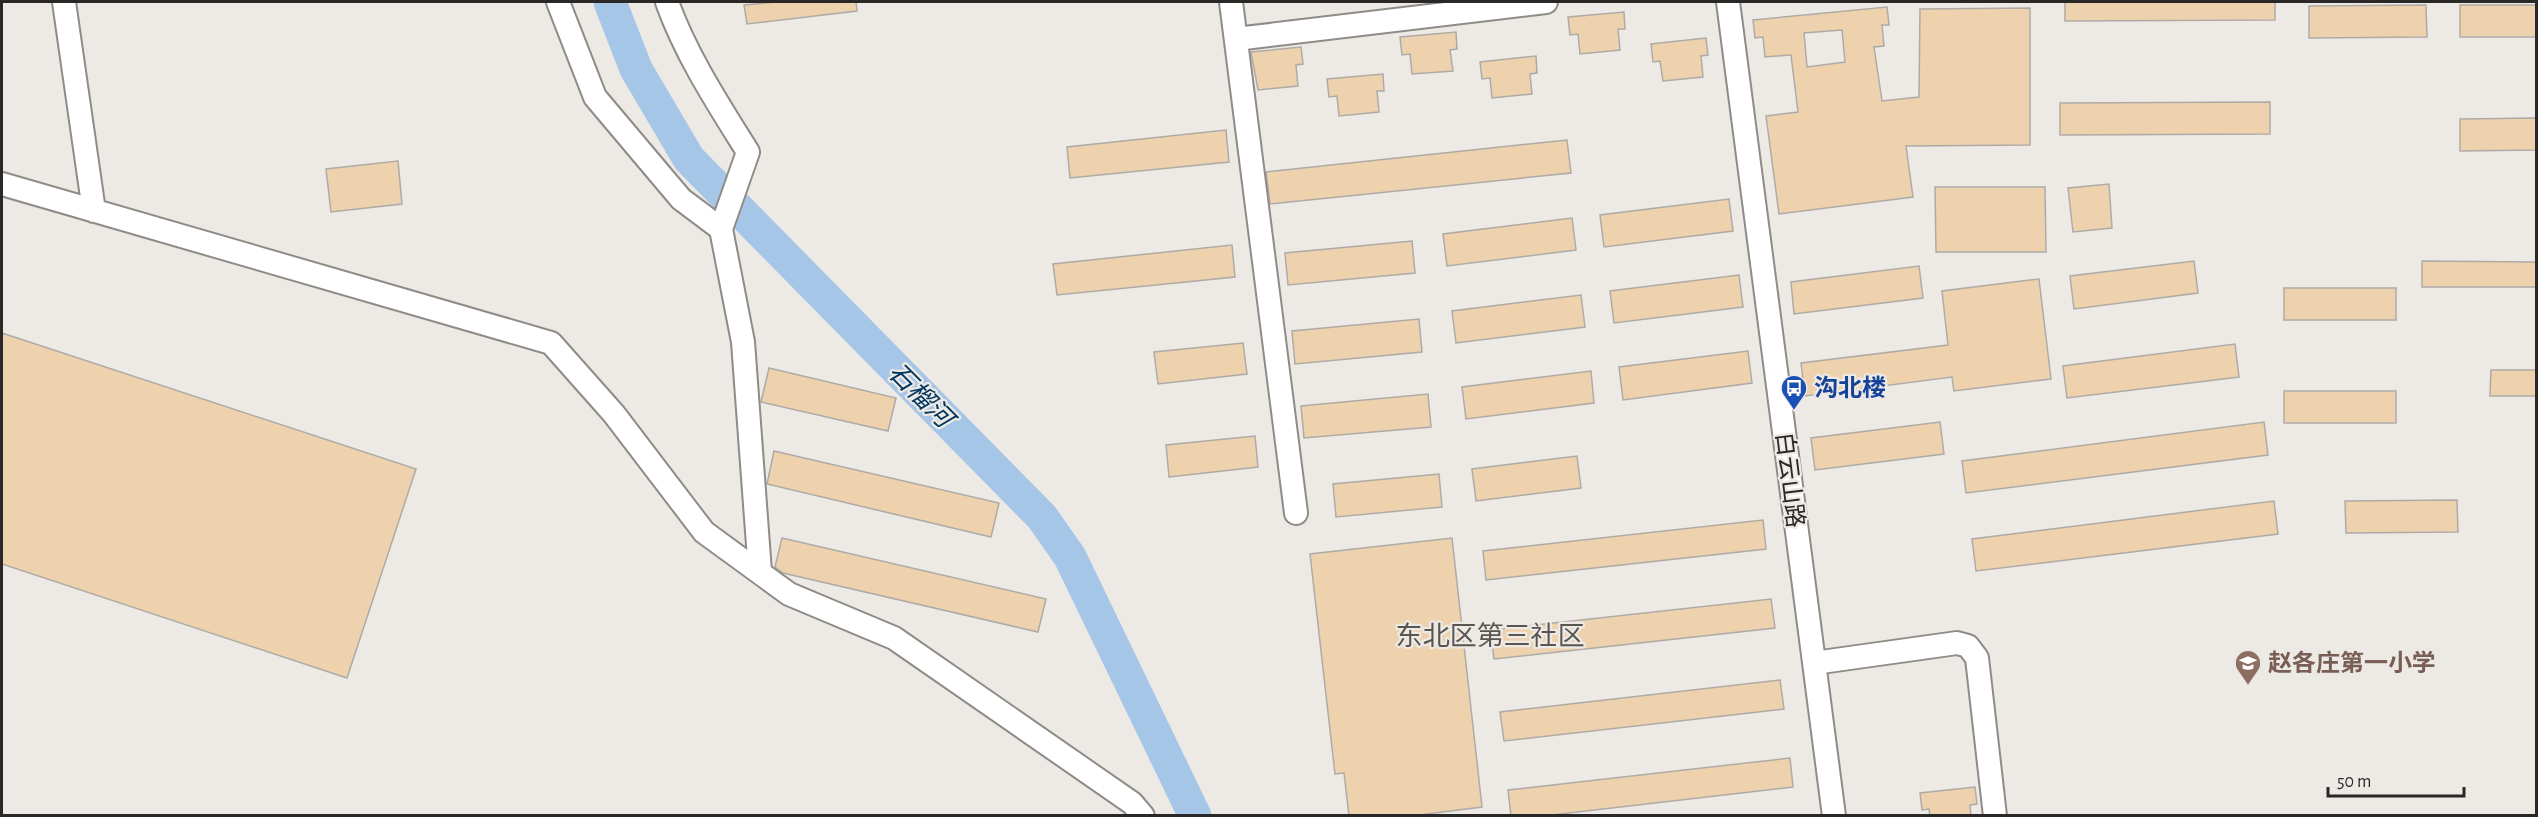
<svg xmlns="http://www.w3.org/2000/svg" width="2538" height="817" font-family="'Alegreya Sans','Noto Sans SC',sans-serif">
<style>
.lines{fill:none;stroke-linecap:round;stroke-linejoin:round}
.river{stroke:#a5c6e6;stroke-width:33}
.building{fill:#eed1ad;stroke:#aeaba7;stroke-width:1.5;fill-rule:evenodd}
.minor-casing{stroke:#8f8b87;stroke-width:26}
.minor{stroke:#fff;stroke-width:22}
.labels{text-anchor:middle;stroke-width:4.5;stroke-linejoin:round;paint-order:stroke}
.transit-label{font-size:24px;font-weight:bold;fill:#164399;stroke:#ede9e5;text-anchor:start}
.street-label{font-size:24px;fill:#292826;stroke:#ede9e5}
.education-label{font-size:24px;font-weight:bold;fill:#785e54;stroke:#ede9e5;text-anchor:start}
.water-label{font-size:26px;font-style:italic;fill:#013760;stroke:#ede9e5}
.quarter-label{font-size:27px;fill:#595652;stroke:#ede9e5}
</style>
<rect width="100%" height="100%" fill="#ede9e5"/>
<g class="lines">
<path class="river" d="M610,2L636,69L689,159L1042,517L1070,557L1195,816"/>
</g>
<path class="building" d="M777,2H856L857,11L747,24L744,5Z
M2065,2H2275V20L2065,21Z
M2426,5L2427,37L2309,38V6Z
M2460,5H2536V37H2460Z
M1887,7L1889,25H1882L1884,46L1874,47L1882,101L1919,97L1920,9L2030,8V145L1906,146L1913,197L1779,214L1766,116L1798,112L1791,55L1765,57L1763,37L1755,38L1753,20ZM1842,30L1845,62L1807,67L1804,33Z
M1624,12L1625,29H1618L1620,50L1580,54L1578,34L1570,35L1568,17Z
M1456,32L1457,49L1450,50L1453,71L1412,74L1410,54L1402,55L1400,37Z
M1706,38L1708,55L1701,56L1703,77L1663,81L1660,61L1653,62L1651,44Z
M1301,47L1303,64L1296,65L1298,86L1258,90L1251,52Z
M1536,56L1537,73L1530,74L1532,94L1492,98L1490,78L1482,79L1480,62Z
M1383,74L1384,91H1377L1379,112L1339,116L1337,96L1329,97L1327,79Z
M2270,102V134L2060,135V103Z
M2536,118V150L2460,151V119Z
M1226,130L1229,162L1070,178L1067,147Z
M1567,140L1571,173L1270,204L1266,172Z
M398,161L402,204L331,212L326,169Z
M2109,184L2112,228L2073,232L2068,188Z
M1935,187H2045L2046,252H1936Z
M1729,199L1733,231L1604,247L1600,215Z
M1572,218L1576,250L1447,266L1443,234Z
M1412,241L1415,273L1288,285L1285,253Z
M1232,245L1235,277L1057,295L1053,264Z
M2194,261L2198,293L2074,309L2070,276Z
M2422,261L2536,262V287H2422Z
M1919,266L1923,298L1794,314L1791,282Z
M1739,275L1743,307L1614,323L1610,291Z
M2039,279L2051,379L1954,391L1952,377L1805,396L1801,363L1948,345L1942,291Z
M2284,288H2396V320H2284Z
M1581,295L1585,327L1456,343L1452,311Z
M1419,319L1422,352L1295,364L1292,331Z
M2,333L416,469L347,678L2,564Z
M1243,343L1247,374L1158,384L1154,352Z
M2235,344L2239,377L2067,398L2063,366Z
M1748,351L1752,383L1623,400L1619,367Z
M769,368L896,398L888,431L761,402Z
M2491,370H2536V396H2490Z
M1591,371L1594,403L1466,419L1462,387Z
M2284,391H2396V423H2284Z
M1428,394L1431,427L1304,438L1301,406Z
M1940,422L1944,454L1815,470L1811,438Z
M2264,422L2268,455L1966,493L1962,461Z
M1255,436L1258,467L1169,477L1166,445Z
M774,451L999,503L991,537L767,484Z
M1577,456L1581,488L1476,501L1472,469Z
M1439,474L1442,507L1336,517L1333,484Z
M2457,500L2458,532L2346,533L2345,501Z
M2274,501L2278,534L1976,571L1972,539Z
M1763,520L1766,549L1486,580L1483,551Z
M782,538L1046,599L1038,632L783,573L775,567Z
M1452,538L1482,807L1411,816H1349L1344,773L1335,774L1310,554Z
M1771,599L1775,628L1494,659L1490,630Z
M1780,680L1784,709L1504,741L1500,712Z
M1790,758L1793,787L1543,816H1511L1508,790Z
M1975,787L1977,804L1970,805L1971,816H1930L1929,809L1922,810L1920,793Z"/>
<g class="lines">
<g class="minor-casing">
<path id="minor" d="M64,2L94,211
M558,2L595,97L681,199L721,229
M667,2C686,55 718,104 748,152L721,229L743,342L760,572
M1231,2L1296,513
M1728,2L1834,816
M1236,39L1546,2
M2,184L551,343L614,414L704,532L789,594L894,638L1132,803L1143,816
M1814,663L1957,643L1968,646L1977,658L1995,816"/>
</g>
<use href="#minor" class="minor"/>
</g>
<defs>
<g id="bus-pin" transform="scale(1.35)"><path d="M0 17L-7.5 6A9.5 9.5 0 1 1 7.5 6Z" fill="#1a4fb4" stroke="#ede9e5"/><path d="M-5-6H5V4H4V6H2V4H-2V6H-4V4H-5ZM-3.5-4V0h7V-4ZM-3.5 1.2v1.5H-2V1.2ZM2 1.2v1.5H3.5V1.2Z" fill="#fff"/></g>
<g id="school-pin" transform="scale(1.35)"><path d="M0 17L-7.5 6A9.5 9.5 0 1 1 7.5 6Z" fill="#8d6e63" stroke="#ede9e5"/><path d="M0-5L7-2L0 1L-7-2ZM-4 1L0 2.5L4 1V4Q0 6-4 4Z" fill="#fff"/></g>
</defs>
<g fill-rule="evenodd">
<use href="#bus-pin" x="1794" y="388"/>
<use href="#school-pin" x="2248" y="663"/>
</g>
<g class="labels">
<g class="transit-label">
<text x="1814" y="396">沟北楼</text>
</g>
<g class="street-label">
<text transform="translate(1790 480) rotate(83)" y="8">白云山路</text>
</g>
<g class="education-label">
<text x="2268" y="671">赵各庄第一小学</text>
</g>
<g class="water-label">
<text transform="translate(921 395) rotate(45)" y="9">石榴河</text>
</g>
<g class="quarter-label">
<text x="1490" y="645">东北区第三社区</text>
</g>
</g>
<rect width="2538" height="817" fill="none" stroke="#292826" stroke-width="6"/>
<path d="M2328 787v9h136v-9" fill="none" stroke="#292826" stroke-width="3"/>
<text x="2337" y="787" font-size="18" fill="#292826" stroke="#ede9e5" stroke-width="4.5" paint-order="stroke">50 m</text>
</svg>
